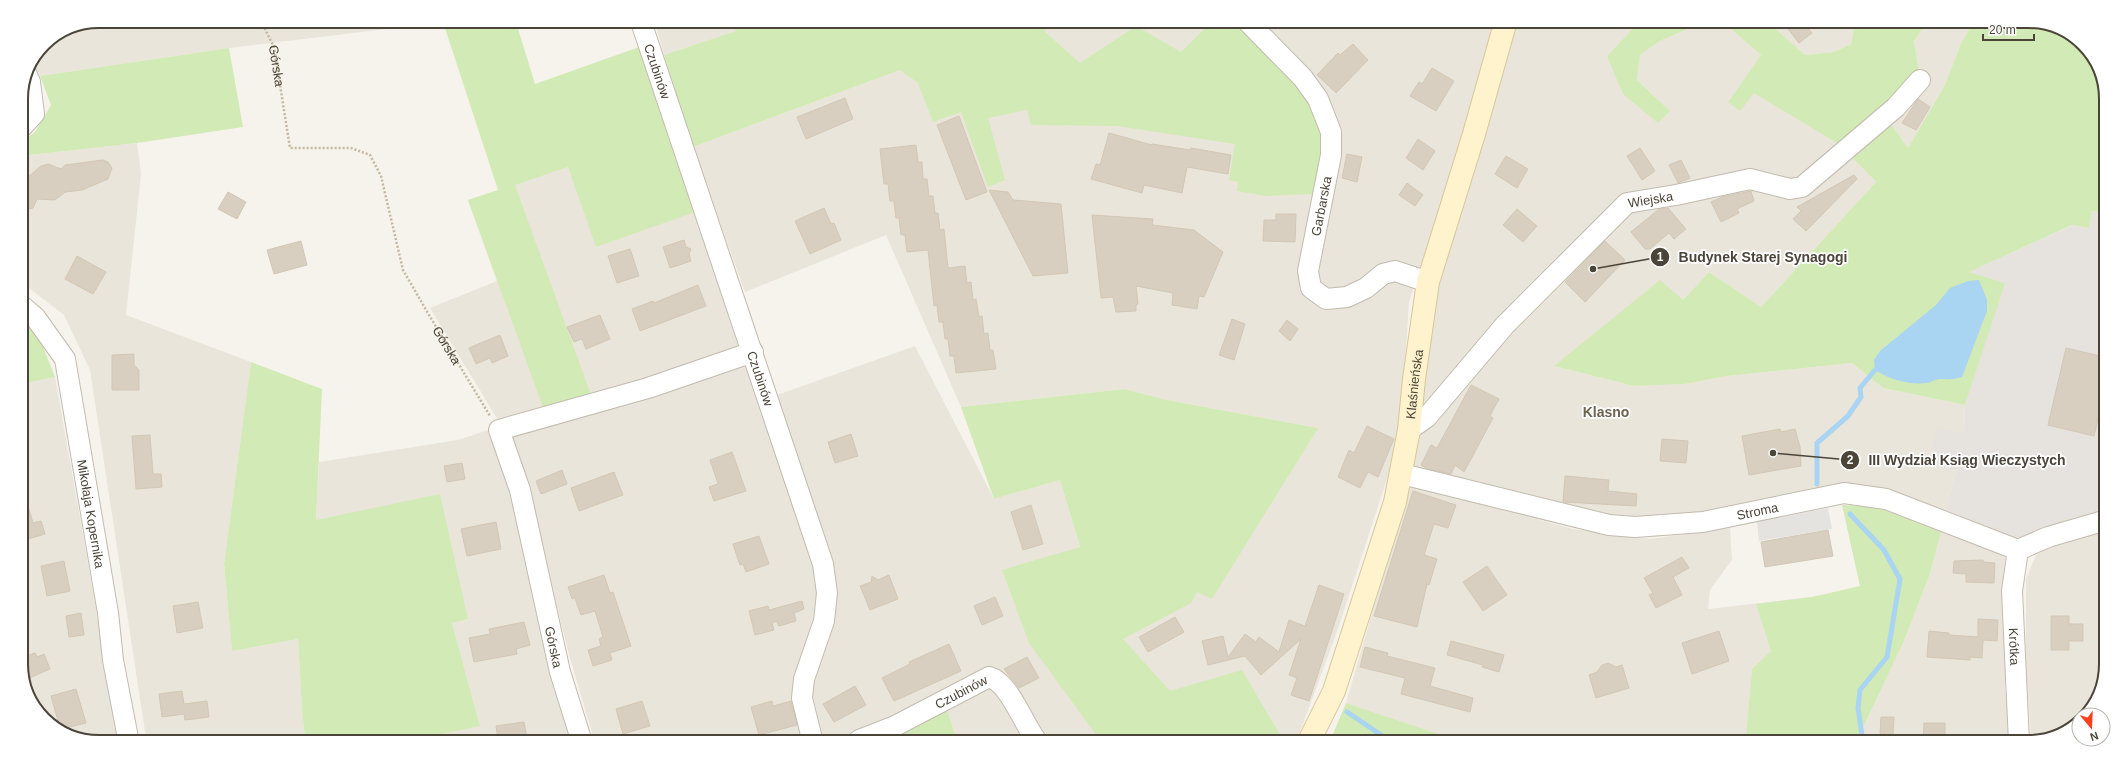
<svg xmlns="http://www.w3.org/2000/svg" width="2127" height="763" font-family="Arial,sans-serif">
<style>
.residential{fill:#eae5da}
.industrial{fill:#e6e2dd}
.green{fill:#d2eab5}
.parking{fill:#e5e3e0}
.water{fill:#a9d4f2}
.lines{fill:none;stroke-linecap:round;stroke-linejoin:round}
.stream{stroke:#a9d4f2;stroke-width:5}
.building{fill:#d8cfc1;stroke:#d3c7b4}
.street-casing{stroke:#c2bbae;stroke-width:22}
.secondary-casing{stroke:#d6c79b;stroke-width:24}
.path{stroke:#c4b79f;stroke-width:2.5;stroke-dasharray:2 2;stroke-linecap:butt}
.street{stroke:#fff;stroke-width:20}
.secondary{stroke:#fff3cd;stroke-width:22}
.labels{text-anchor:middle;stroke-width:3.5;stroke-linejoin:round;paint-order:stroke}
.street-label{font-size:13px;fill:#4b4439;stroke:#fff}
.neighbourhood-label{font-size:14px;font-weight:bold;fill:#6e6250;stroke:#fff}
.rim{fill:none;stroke:#4b4439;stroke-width:2}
.leader{fill:none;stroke:#4b4439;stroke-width:1.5}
.callout-dot{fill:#4b4439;stroke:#fff;stroke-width:1.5}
.mark-label{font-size:12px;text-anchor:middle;font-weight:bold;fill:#fff}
.callout-label{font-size:14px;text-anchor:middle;font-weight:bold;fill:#4b4439;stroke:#fff;stroke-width:3.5;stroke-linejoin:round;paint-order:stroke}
</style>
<rect width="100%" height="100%" fill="#f6f3ec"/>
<path class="residential" d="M99,21L444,22L229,48L40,76L32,61L44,44L69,27Z
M655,22H734L737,31L664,55Z
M1054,23L1496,24L1461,146L1409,302L1400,439L1338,629L1297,740H957L947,710L872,740L823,739L811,686L837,604L834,574L777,395L915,346L994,499L1060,480L1080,548L1029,643L1318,428L1167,400L1124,389L961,407L886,235L745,292L693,147L900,70L1044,31Z
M1514,24H1637L1607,56L1670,111L1637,80L1640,55L1660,41L1697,25L1725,24L1761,55L1728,102L1754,92L1840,145L1876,182L1761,307L1709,272L1683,300L1554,366L1634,386L1685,384L1727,376L1852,363L1883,388L1965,405L1964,433L1929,465L1956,471L1946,510L1890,492L1712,512L1611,518L1414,469L1434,298L1513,39Z
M1773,24L1854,25L1851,44L1834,52L1805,55L1772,26Z
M1925,25H1972L1961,43L1945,85L1908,148L1882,112L1919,71L1914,41Z
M137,143L141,174L126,315L251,362L224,564L232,651L298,639L302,710L305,738H146L90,370L64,315L21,282V156Z
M568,167L698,211L809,540L820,592L802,659L806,739H594L570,658L532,509L501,425L430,308L497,281L468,200Z
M55,377L94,597L117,738H74L37,712L21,670V384Z
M491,429L512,485L571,739H419L480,726L452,623L468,619L316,520L319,462L458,440Z
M1409,485L1573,529L1650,539L1730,528L1732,560L1710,590L1708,609L1812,597L1814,612L1752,669L1746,736L1734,741H1460L1346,703Z
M2103,531L2102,689L2083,715H2079V721L2075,726L2031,741L2026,662V579L2036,555L2059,541Z
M1941,532L1997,550L2007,560L2005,689L2011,742H1837L1859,736L1904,641L1930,574Z"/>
<path class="industrial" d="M2092,211L2105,213L2103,518L2024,542L1946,510L1956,471L1928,465L1937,428L1964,433L1965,405L2004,283L1968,272L2073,225L2089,228Z"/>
<path class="green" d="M443,22H516L535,84L642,46L698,211L596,247L568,167L515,185L591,395L544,410L468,200L498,190Z
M734,22L1054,23L1044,31L1080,63L1136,26L1181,52L1210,23H1238L1273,55L1311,99L1327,151L1316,198L1310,194L1266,196L1237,191L1238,182L1229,180L1235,144L1117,126L1031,125L1027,110L988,118L1005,180L988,187L961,112L933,122L918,83L900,70L693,147L664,55L736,31Z
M1637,24H1703L1697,25L1660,41L1640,55L1637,80L1670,111L1658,123L1623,94L1607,56Z
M1725,24H1773L1772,26L1805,55L1834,52L1851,44L1854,25H1925L1914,41L1919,71L1882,112L1908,148L1945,85L1961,43L1972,25H2053L2090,51L2106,93L2105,213L2092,211L2089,228L2072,225L1969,272L2005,283L1965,405L1883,388L1852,363L1727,376L1685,384L1634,386L1554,366L1660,280L1683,300L1709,272L1761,307L1876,182L1840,145L1754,93L1740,111L1728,102L1761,55Z
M229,48L243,127L137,143L21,156V142L35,132L51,105L40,76Z
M21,316L38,334L55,377L21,384Z
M251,362L322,389L316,520L440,494L468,619L452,623L480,726L419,739L305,738L302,710L298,639L232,651L224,564Z
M1124,389L1167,400L1318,428L1212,599L1197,592L1191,603L1123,639L1170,691L1242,670L1283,740H1100L1029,643L1002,570L1080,547L1060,480L994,499L961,407Z
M1842,505L1876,507L1941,532L1930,574L1904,641L1859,736L1837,742L1734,741L1746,735L1752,669L1771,651L1756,604L1812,597L1860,586Z
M1346,703L1460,741H1330Z
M947,710L957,740H872Z"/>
<path class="parking" d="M1828,508L1832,529L1759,541L1757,522Z"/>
<path class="water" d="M1979,280L1987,300V311L1962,377C1953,380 1949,379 1940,379C1935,379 1931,383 1926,383C1909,385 1889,379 1875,370L1874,360L1880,351L1936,305L1950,288L1968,281Z"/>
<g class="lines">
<path class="stream" d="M1817,484V443L1848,416L1861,397L1860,388L1875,370
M1850,514L1884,550L1900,579L1887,657L1860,690L1858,708L1863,742
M1347,712L1390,741
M1760,741L1764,739L1778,741"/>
</g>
<path class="building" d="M1784,24L1805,25L1812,33L1799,43Z
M1353,44L1368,60L1336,93L1317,75L1338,53L1340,55Z
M1432,68L1454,81L1436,111L1410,96L1419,82L1422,84Z
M845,98L853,119L806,139L797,117Z
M1918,99L1930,107L1916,130L1902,123Z
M959,116L987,192L966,200L937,125Z
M1109,133L1152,145V144L1190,150L1191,148L1231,155L1228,174L1187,167L1182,193L1144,185L1142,193L1091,179L1096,164L1100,165Z
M1418,139L1435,151L1423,170L1406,158Z
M916,145L918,162H922L923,179H927L929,196H933L935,213H938L940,230L944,229L948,268L965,266L967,283L971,282L973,300L976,299L979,317L982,316L984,334L988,333L990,350H993L996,369L956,373L954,356H950L948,339H945L943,322H939L937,305L934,306L928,250L907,252L905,235H901L899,218H896L894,201H890L888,184H884L880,149Z
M1640,148L1655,171L1642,180L1627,156Z
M1347,154L1362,157L1357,182L1342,178Z
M1506,156L1528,169L1517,188L1495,174Z
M103,160L108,162L112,168L108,179L82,190L65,192L55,200L37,199L33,208L21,210V173L28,177L41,166L48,164L61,169L65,165Z
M1681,160L1690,178L1678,183L1669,165Z
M1854,175L1857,179L1806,231L1793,219L1801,211L1797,207Z
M1407,183L1423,195L1415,206L1399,195Z
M989,190L1008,192L1013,200L1061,204L1068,273L1033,276Z
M1751,191L1754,201L1737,209L1739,213L1721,222L1711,202L1722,197Z
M228,192L246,202L237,219L218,209Z
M824,208L831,224L834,223L841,240L810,254L795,221Z
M1668,208L1686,229L1674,239L1669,233L1650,249H1645L1631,232L1659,209Z
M1517,209L1537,226L1523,242L1503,225Z
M1276,214H1296L1295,242L1263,241L1264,220H1276Z
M1092,215L1153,219L1152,225L1194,230L1223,252L1204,297L1199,296L1197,309L1172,305L1173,293L1136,286L1138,304L1136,305V311L1116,312L1113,297L1101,298Z
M684,240L686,247L691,249L689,254L691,261L670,268L663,247Z
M301,241L307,265L274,274L267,250Z
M1605,241L1625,260L1585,302L1565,282Z
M630,249L639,276L617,283L608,256Z
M77,256L106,272L93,294L65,279Z
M698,285L706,306L640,331L632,309L653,301L654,303Z
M600,315L610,339L586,349L582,339L574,342L567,327Z
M1232,319L1245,324L1234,360L1219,355Z
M1287,320L1298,329L1290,341L1279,331Z
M500,335L508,356L492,363L490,358L476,364L469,348Z
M2066,348L2104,357V394L2094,436L2048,425Z
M134,354V365L139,370V390H112V355Z
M1471,385L1499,399L1490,416L1493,418L1464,472L1455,465L1451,474L1428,469L1421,465L1431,445L1437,448Z
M1367,426L1394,439L1378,477L1368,472L1360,488L1338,477L1349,450L1354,453Z
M1780,429L1781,432L1795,429L1800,447L1801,466L1749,475L1742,436Z
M851,434L858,456L835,463L828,442Z
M150,435L153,474H161L162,487L136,489L132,436Z
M1662,439L1688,441L1686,463L1660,461Z
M732,452L746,491L714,501L709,487L718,484L710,460Z
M462,463L465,479L447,482L444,466Z
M562,470L567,484L541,494L536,481Z
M614,472L623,495L579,511L571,488Z
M1565,476L1609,480L1608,491L1637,494L1636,506L1563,502Z
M1413,491L1456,505L1448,528L1434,524L1424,555L1437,559L1429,585L1427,584L1417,627L1374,616Z
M25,495L33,523L41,521L45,534L21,541V496Z
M1031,505L1043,544L1023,550L1011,512Z
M496,522L501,549L467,556L461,529Z
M1828,530L1833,556L1765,567L1761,542Z
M759,536L769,564L746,572L743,564L740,565L733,544Z
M1682,557L1689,568L1673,577L1682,595L1656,608L1649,595L1653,593L1644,578Z
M1983,560V562L1995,563L1994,583L1966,582V574L1953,573L1954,561Z
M64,561L70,591L47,596L41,566Z
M1487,566L1507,595L1483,611L1463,582Z
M604,575L610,593L613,592L631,646L610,653L612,660L593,666L588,650L601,646L599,639L603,637L595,611L581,615L575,598L572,599L568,587Z
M889,575L898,599L870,610L860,586L871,582L872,576L878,580Z
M1319,585L1344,594L1309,701L1291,695L1297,678L1289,675L1301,639L1261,675L1245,656L1208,665L1202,641L1223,636L1228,657L1245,634L1256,642L1259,637L1279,652L1289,620L1305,626Z
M995,597L1003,616L982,625L974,606Z
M802,601L804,609L794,613L796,621L779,626L776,621L772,623L774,630L755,635L749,611L768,606L769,610Z
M198,602L203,628L177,633L173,606Z
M81,613L84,635L69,637L66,616Z
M2051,616H2069V624H2083V641H2069V650H2051Z
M1175,617L1184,632L1148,652L1139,637Z
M1978,619L1998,620L1997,641L1983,640L1982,658L1970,657V660L1927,657L1929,631L1949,633V635L1978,637Z
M524,622L530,645L516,649L517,654L474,662L469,638L490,634L489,629Z
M1719,631L1729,661L1692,674L1682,643Z
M1451,641L1504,655L1499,672L1482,667L1483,665L1447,655Z
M949,644L961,671L894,701L882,678L910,664L909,662Z
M1365,647L1388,653L1387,656L1435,668L1430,686L1473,698L1470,712L1401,694L1405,678L1360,667Z
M35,653L37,657L44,654L50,669L25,680L21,670V658Z
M1027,657L1039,678L1019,688L1004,669Z
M1608,663L1616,667L1622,665L1629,688L1596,698L1589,675L1597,672L1602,665Z
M855,686L866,705L834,722L823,704Z
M76,689L86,723L62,729L60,728L51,696Z
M182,691L184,704L207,701L209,717L185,720L184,714L162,717L159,694Z
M642,701L650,726L623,734L616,709Z
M772,701L773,706L791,701L797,725L759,735L751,707Z
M1881,717H1894L1893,735L1880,734Z
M524,722L527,738L498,739L496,726Z
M1924,723H1945V742H1923Z"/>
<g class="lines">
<g class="street-casing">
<g id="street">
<path id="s2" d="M641,22L823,564L827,593L824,621L804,679L802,698L812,739"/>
<path d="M1249,23L1303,78L1318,99L1331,132V155L1308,271L1311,288L1326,299L1347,297L1366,288L1383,274L1395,271L1428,282"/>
<path d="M21,128L34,114L30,82L26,73"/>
<path id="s3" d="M21,305L35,317L65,359L108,613L113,660L128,738"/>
<path id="s4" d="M1409,430L1427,417L1505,325L1627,203L1676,195L1750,179L1790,189L1802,187L1896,107L1920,80"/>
<path id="s5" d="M1402,474L1609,525L1635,527L1703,522L1844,493L1886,499L2018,550L2048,537L2103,521"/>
<path id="s6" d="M2018,550L2012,591L2019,742"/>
<path d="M581,739L560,672L520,490L499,430L648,388L753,352"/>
<path id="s7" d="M859,740L895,726L989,677C1009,682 1023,723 1036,740"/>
</g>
</g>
<g class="secondary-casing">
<g id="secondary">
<path id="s8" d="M1309,741L1334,691L1395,502L1409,430L1414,379L1428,282L1474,134L1505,24"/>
</g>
</g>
<path class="path" id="s1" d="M261,21L274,47L290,148H351L370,155L381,176L403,270L429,315L490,416"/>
<use href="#street" class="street"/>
<use href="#secondary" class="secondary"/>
</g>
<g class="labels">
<g class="street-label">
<text dy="5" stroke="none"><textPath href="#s1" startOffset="48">Górska</textPath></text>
<text dy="5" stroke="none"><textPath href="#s2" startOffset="52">Czubinów</textPath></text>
<text dy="5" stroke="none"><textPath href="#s4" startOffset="339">Wiejska</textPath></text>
<text transform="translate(1321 206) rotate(-79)" y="5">Garbarska</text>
<text dy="5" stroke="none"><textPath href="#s1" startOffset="420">Górska</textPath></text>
<text dy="5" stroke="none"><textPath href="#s2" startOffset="376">Czubinów</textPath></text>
<text dy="5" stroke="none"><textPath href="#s8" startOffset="374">Klaśnieńska</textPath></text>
<text dy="5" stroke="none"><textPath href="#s5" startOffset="363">Stroma</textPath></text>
<text dy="5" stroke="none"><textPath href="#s3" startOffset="227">Mikołaja Kopernika</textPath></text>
<text dy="5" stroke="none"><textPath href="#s6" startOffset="97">Krótka</textPath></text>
<text transform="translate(554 647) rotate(78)" y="5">Górska</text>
<text dy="5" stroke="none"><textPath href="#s7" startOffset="113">Czubinów</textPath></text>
</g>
<g class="neighbourhood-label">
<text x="1606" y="417">Klasno</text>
</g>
</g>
<path d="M0 0H2127V763H0ZM99 28H2028A71 71 0 0 1 2099 99V664A71 71 0 0 1 2028 735H99A71 71 0 0 1 28 664V99A71 71 0 0 1 99 28Z" fill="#fff" fill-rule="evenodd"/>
<path class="rim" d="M99 28H2028A71 71 0 0 1 2099 99V664A71 71 0 0 1 2028 735H99A71 71 0 0 1 28 664V99A71 71 0 0 1 99 28Z"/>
<path class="leader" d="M1593 269L1660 257M1773 453L1850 460"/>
<g class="callout-dot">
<circle cx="1593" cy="269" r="4"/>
<circle cx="1773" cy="453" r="4"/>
<circle cx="1660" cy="257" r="10"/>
<circle cx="1850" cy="460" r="10"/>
</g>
<g class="mark-label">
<text x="1660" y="261">1</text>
<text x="1850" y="464">2</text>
</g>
<g class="callout-label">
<text x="1763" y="262">Budynek Starej Synagogi</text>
<text x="1967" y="465">III Wydział Ksiąg Wieczystych</text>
</g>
<g transform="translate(2091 727) rotate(161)"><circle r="19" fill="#ffffff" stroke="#b7b4b0"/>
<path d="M0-3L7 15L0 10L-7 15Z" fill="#fc3f1d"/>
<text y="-6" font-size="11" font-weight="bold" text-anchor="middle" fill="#4b4439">N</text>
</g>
<path d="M1983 34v6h51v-6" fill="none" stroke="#4b4439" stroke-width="2"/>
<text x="1989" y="34" font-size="12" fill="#4b4439" stroke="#ffffff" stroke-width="3" paint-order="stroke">20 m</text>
</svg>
